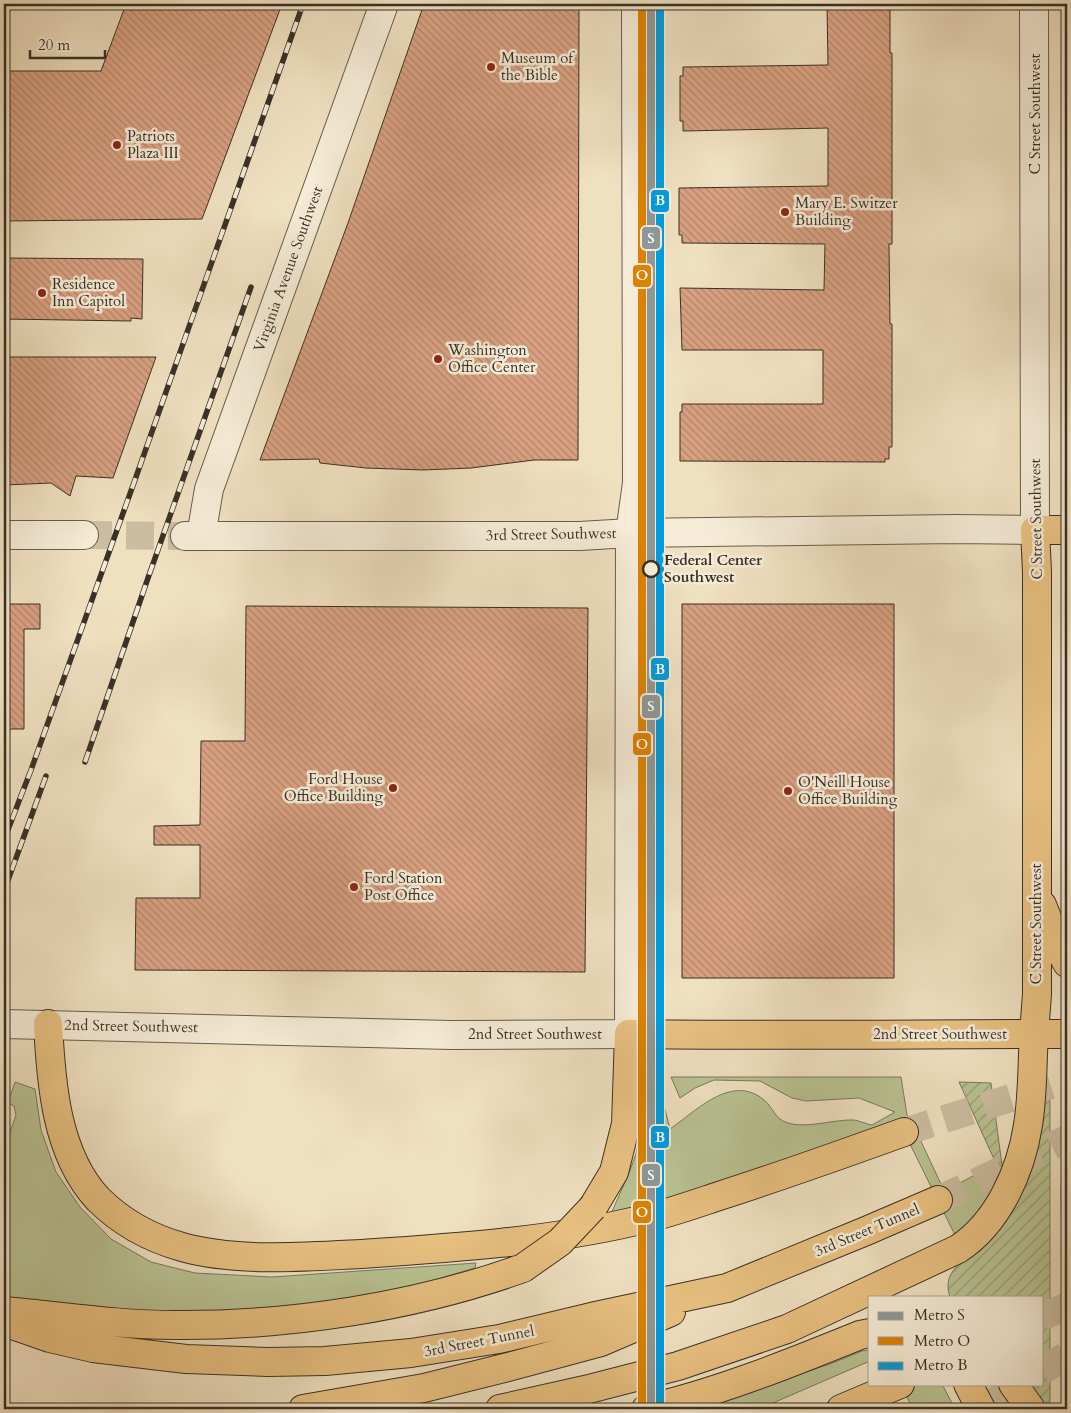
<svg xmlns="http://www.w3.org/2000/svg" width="1071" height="1413" font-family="Cardo,serif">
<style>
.grass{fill:#b9c292;stroke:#797a5c}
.garden{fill:url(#garden-furrows);stroke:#797a5c}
.building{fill:url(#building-back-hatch);stroke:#393127}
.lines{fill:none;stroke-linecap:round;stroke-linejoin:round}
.minor-tunnel{stroke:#cbbda1;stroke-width:28;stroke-dasharray:28 14;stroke-linecap:butt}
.highway-tunnel{stroke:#cbbda1;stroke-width:28;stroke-dasharray:28 14;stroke-linecap:butt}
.minor-casing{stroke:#665d4d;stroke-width:30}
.major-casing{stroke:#393127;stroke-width:30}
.highway-casing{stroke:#393127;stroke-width:30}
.minor{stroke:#f5ebd6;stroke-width:28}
.major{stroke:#e8c080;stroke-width:28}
.highway{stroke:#e8c080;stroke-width:28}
.rail-casing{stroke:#393127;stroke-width:5.5}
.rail{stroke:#f5ebd6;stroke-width:4;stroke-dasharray:11;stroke-linecap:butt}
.highway-bridge-casing{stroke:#393127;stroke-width:30;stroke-linecap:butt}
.highway-bridge{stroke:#e8c080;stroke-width:28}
.metro-1-casing{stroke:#f5ebd6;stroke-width:11}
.metro-2-casing{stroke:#f5ebd6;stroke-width:11}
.metro-3-casing{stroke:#f5ebd6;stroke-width:11}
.metro-1{stroke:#8d9897;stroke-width:8}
.metro-2{stroke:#db8204;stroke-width:8}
.metro-3{stroke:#009cde;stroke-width:8}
.poi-dot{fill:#8f2418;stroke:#f5ebd6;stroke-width:2}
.stop-dot{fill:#f5ebd6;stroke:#393127;stroke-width:2.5}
.labels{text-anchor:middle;stroke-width:5;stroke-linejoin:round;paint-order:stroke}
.poi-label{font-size:15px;fill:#393127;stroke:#f5ebd6;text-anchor:start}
.street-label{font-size:15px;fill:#393127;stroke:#f5ebd6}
.stop-label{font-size:15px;font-weight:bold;fill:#393127;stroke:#f5ebd6;text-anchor:start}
.line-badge{stroke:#f5ebd6;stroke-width:2}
.badge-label{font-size:14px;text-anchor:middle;font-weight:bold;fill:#fff}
</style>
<defs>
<pattern id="garden-furrows" width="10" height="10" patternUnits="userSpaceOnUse" patternTransform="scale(1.25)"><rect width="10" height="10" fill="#b9c292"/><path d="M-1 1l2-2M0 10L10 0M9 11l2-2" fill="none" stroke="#979e77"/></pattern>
<pattern id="building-back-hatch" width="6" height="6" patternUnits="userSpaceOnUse" patternTransform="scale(1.25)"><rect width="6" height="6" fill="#d9a182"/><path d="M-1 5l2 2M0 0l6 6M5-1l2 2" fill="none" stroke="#b1846a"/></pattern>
</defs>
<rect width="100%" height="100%" fill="#efe0c0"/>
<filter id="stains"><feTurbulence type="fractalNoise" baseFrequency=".004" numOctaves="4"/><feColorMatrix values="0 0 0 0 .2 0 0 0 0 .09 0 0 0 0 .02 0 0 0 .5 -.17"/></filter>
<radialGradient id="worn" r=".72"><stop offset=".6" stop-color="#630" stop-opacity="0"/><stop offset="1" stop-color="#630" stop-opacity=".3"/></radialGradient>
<path class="grass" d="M654,1066L670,1129C696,1111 732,1073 764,1100C774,1108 774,1119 788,1123C805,1129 836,1119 854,1120C860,1121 866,1124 872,1125L895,1112L859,1098L806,1101L792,1098L760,1081L714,1080L695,1088L680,1098L671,1077H901L907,1115L910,1118L948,1199L958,1196L956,1185L990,1167L998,1181C987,1204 975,1218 955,1235L904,1132L848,1142L610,1216L629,1173L636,1154L640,1131L639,1109L641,1088L645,1074Z
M15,1082L35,1089L41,1130L56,1172L80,1207L111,1239L151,1262L195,1273L272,1277L476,1263L475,1268L424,1283L361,1297L293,1306L145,1316L29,1304L4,1295V1150L16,1115L14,1106L8,1103Z
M1067,1185V1251L1062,1252L1061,1186Z
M870,1350V1361L759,1409H695L830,1364L862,1351Z
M900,1384H942L955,1409H913Z"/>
<path class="garden" d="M959,1082L991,1083L1002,1165L998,1168Z
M1037,1092H1050V1407L1047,1409H1043L1030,1384H1042V1297H950C947,1288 947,1279 953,1271C959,1261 975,1256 983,1248C1011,1222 1026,1187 1037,1151L1033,1149Z"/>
<path class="building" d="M126,4H282L202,219L4,221V71H101Z
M424,4H579L578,460H534L471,468L423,470L366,468L320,463L319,459L260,460L348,223Z
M827,4H890V53H892V244H889L890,324H892V447H889V459H885V462L680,461V412H682V404H823V350H682L680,288L824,290L825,244L682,243V235H679V188L828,186V128L683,131V121H680V76H683V67L828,65Z
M4,258L143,259L142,319L131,318V321L4,319Z
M4,357H156L113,478L76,476L70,496L51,483L4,485Z
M4,604H40V629H24V729H4Z
M682,604H894V978H682Z
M246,606L588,608L585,972L135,970L136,898H200V845H154V826L200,825L201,741H245Z"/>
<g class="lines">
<path class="minor-tunnel" d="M84,535L185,536"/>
<path class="highway-tunnel" d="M904,1132L1067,1080
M938,1200L1067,1139
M1042,1317L1067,1306
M1042,1371L1067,1355
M982,1409L1021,1384"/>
<g class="minor-casing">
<path id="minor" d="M4,535H84
M185,536H580L630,533L956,529L1035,530L1034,4
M201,536L209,489L384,4
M4,1024L451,1035L629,1034L630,533L637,483L636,4"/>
</g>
<g class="major-casing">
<path id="major" d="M1042,905L1060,950L1067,963
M629,1034C775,1036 921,1034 1067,1034
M1034,1034L1037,994V572L1035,530H1067"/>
</g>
<g class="highway-casing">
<path id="highway" d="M48,1024C51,1083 56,1154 98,1199C121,1222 150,1238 182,1247C235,1262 305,1257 361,1254C452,1248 546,1242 636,1221C664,1215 692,1205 719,1196C781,1176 843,1154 904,1132
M593,1207L614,1172L626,1124L629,1034
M4,1311C61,1316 117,1325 174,1325C289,1326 415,1307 523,1268
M4,1322L50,1338L93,1348L186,1359L268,1362L325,1361L411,1353L499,1339L591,1317L727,1288L866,1231L938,1200
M968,1384L981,1409
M1013,1384L1031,1409
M303,1409L424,1388L512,1366L601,1342L671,1312
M500,1409L585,1390L678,1366L787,1329L958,1249C998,1223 1021,1171 1028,1125C1033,1095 1032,1064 1034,1034
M646,1409C719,1392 791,1363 860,1335L870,1333
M841,1409L900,1384"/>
</g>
<use href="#minor" class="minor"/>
<use href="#major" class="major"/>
<use href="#highway" class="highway"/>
<g class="rail-casing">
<path id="rail" d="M85,762L148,578L251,287
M4,840L31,770L136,477L303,4
M4,891L46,776"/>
</g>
<use href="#rail" class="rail"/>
<g class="highway-bridge-casing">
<path id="highway-bridge" d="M523,1268L560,1242L593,1207"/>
</g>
<use href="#highway-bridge" class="highway-bridge"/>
<g class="metro-1-casing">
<path id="metro-1" d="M651,4V1409"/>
</g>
<g class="metro-2-casing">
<path id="metro-2" d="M642,4V1409"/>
</g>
<g class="metro-3-casing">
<path id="metro-3" d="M660,4V1409"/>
</g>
<use href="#metro-1" class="metro-1"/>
<use href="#metro-2" class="metro-2"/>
<use href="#metro-3" class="metro-3"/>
</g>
<g class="poi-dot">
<circle cx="491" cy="67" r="5"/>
<circle cx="117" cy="145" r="5"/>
<circle cx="785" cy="212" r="5"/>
<circle cx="42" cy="293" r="5"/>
<circle cx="438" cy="359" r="5"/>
<circle cx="393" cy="788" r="5"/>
<circle cx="788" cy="791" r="5"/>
<circle cx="354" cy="887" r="5"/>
</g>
<circle class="stop-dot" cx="651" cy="569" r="8"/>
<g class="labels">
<g class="poi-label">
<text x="501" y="63">Museum of<tspan x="501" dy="17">the Bible</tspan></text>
<text x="127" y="141">Patriots<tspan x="127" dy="17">Plaza III</tspan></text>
<text x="795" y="208">Mary E. Switzer<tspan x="795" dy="17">Building</tspan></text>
<text x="52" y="289">Residence<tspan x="52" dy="17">Inn Capitol</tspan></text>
<text x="448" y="355">Washington<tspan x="448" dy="17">Office Center</tspan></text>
<text x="383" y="784" text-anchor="end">Ford House<tspan x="383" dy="17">Office Building</tspan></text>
<text x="798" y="787">O'Neill House<tspan x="798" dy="17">Office Building</tspan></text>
<text x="364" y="883">Ford Station<tspan x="364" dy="17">Post Office</tspan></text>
</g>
<g class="street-label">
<text transform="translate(1035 114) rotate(-90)" y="5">C Street Southwest</text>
<text transform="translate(288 269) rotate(-70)" y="5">Virginia Avenue Southwest</text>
<text transform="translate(1036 519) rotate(-91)" y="5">C Street Southwest</text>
<text transform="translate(551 534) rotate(-1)" y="5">3rd Street Southwest</text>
<text transform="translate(1036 924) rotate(-90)" y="5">C Street Southwest</text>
<text transform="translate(131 1026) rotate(1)" y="5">2nd Street Southwest</text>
<text x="535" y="1039">2nd Street Southwest</text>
<text x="940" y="1039">2nd Street Southwest</text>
<text transform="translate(867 1230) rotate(-23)" y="5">3rd Street Tunnel</text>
<text transform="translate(479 1341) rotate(-11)" y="5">3rd Street Tunnel</text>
</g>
<g class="stop-label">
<text x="664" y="565">Federal Center<tspan x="664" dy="17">Southwest</tspan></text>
</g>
</g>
<g class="line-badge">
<rect x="650" y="189" width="20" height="24" rx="5" fill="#009cde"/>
<rect x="641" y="226" width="20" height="24" rx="5" fill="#8d9897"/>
<rect x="632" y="264" width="20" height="24" rx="5" fill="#db8204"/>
<rect x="650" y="657" width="20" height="24" rx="5" fill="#009cde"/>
<rect x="641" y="694" width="20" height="25" rx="5" fill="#8d9897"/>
<rect x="632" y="732" width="20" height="24" rx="5" fill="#db8204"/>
<rect x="650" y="1125" width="20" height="24" rx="5" fill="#009cde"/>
<rect x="641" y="1163" width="20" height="24" rx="5" fill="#8d9897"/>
<rect x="632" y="1200" width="20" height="24" rx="5" fill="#db8204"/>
</g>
<g class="badge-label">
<text x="660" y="205">B</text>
<text x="651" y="243">S</text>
<text x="642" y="280">O</text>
<text x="660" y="674">B</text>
<text x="651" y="711">S</text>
<text x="642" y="749">O</text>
<text x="660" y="1142">B</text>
<text x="651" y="1180">S</text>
<text x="642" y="1217">O</text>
</g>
<rect width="1071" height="1413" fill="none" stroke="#efe0c0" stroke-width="20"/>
<rect x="5" y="5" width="1061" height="1403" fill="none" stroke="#393127" stroke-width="2.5"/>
<rect x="10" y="10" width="1051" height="1393" fill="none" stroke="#393127"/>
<rect x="868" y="1296" width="175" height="90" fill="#f5ebd6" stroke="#aaa190"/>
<rect x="878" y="1312" width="25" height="8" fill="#8d9897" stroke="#aaa190"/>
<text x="914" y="1320" font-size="15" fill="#393127">Metro S</text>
<rect x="878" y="1337" width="25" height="8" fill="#db8204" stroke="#aaa190"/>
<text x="914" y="1346" font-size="15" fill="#393127">Metro O</text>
<rect x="878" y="1362" width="25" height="8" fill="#009cde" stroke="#aaa190"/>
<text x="914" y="1370" font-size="15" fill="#393127">Metro B</text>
<path d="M30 50v8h75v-8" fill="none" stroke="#393127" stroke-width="2.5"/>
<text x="38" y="50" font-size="15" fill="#393127" stroke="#f5ebd6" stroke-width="4" paint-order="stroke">20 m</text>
<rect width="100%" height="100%" filter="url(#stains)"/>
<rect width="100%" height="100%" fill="url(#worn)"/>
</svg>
